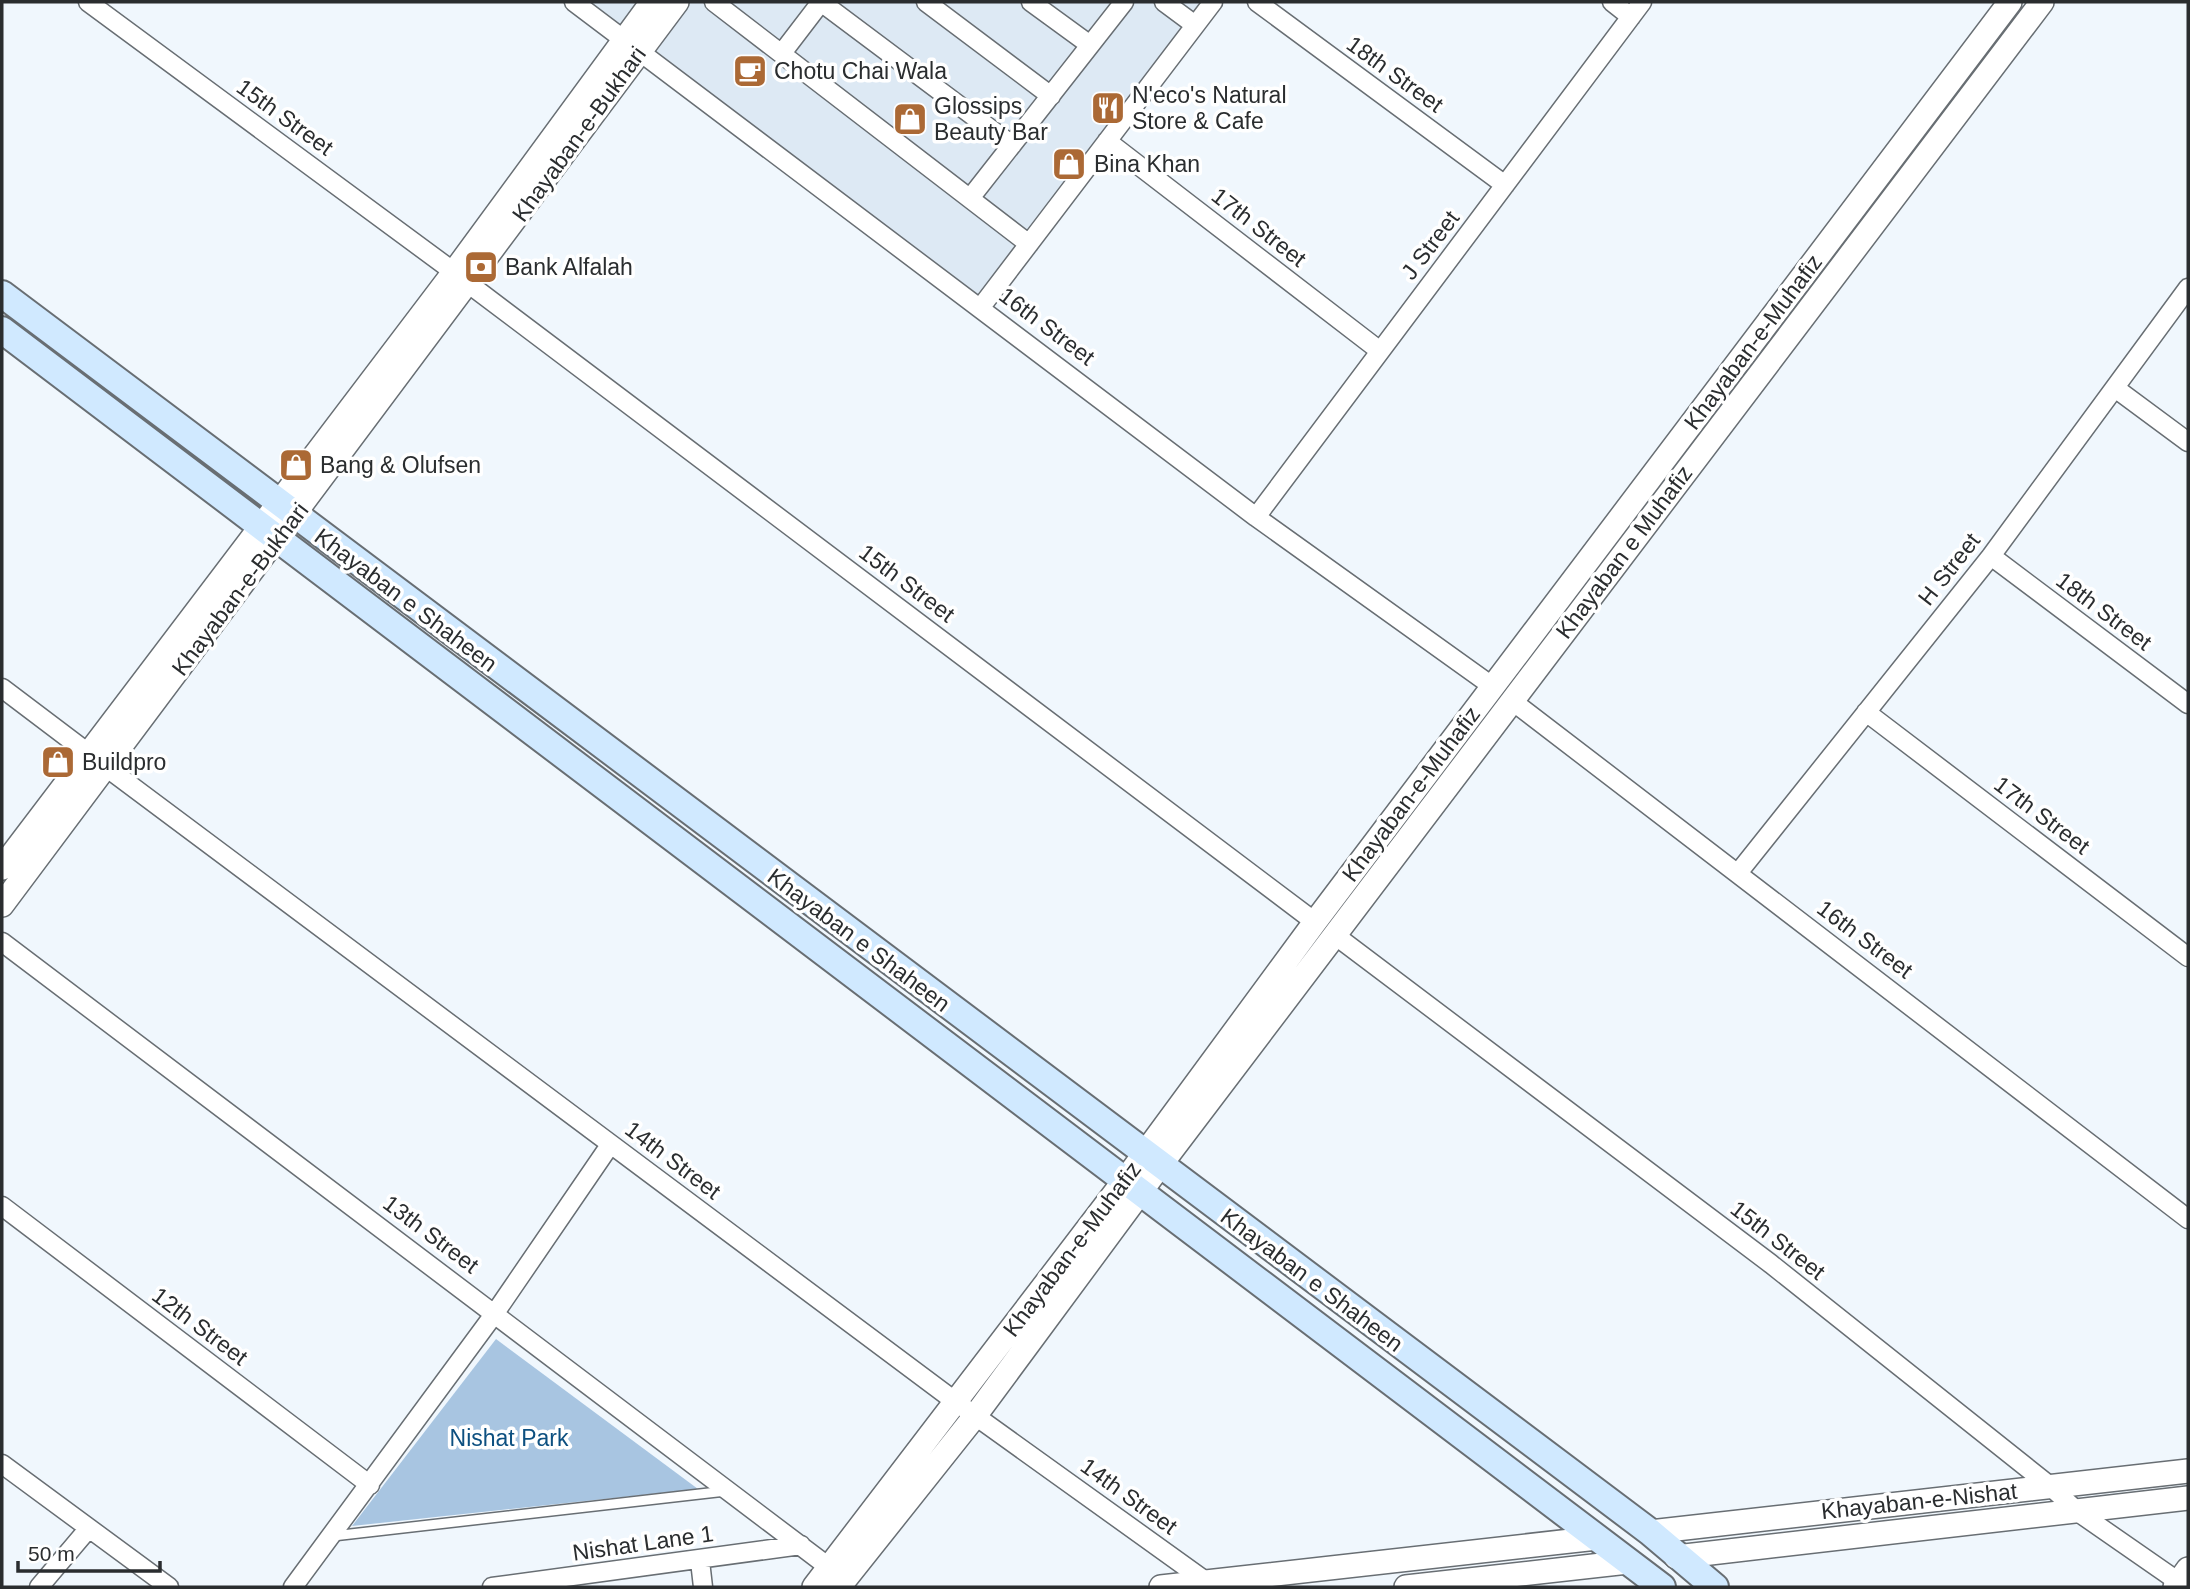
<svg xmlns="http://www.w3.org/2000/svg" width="2190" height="1589" font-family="Arial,sans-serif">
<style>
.built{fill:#dde9f4}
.green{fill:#a8c5e1}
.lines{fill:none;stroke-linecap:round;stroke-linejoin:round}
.service-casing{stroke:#686e73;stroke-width:12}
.minor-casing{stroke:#686e73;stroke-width:21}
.tertiary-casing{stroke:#686e73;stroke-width:26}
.secondary-casing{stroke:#686e73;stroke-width:30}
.service{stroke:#fff;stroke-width:9}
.minor{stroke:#fff;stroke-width:18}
.tertiary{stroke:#fff;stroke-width:23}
.secondary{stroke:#d0e9ff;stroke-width:26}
.labels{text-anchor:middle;stroke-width:7;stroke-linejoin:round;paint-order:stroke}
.poi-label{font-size:23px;fill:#2a2d2f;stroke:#fff;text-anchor:start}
.street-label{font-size:23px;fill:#2a2d2f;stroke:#fff}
.park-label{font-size:23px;fill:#0d5080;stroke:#fff}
</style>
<rect width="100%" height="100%" fill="#f0f7fd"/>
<path class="built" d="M588,2H1202L979,295Z"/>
<path class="green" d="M496,1339L698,1489L352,1526Z"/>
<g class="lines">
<g class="service-casing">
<path id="service" d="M333,1536L726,1491"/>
</g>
<g class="minor-casing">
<path id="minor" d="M88,2L454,272
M574,2L1256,517L1492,686
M714,2L1029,244
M821,2L1012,145
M926,2L1051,96
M1031,2L1090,45
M1164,2L1195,25
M1257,2L1505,185
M1612,2L1631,17
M782,53L821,2
M1107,141L1380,351
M971,197L1124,2
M469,284L1315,922
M981,307L1213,2
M2115,388L2188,442
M1256,517L1642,2
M1991,556L2188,704
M2,688L88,753
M1511,700L2188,1219
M1866,712L2188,957
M106,767L956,1402L1211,1585
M1738,873L1991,556L2188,288
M1336,936L1771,1264L2050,1486L2078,1512L2186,1587
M2,942L830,1568
M2,1206L370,1485
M2,1464L169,1587
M700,1561L703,1587
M39,1587L89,1528
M293,1587L495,1313L610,1145
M492,1587L801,1545"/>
</g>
<g class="tertiary-casing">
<path id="tertiary" d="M2,868L454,272L652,2
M2,905L677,2
M1650,1532L2188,1471
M1676,1557L2188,1498
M814,1587L1134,1168L1315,922L2010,2
M839,1587L975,1416L1159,1167L2042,2
M1161,1587L1597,1538
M1406,1587L1628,1562
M2175,1587L2188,1569"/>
</g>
<g class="secondary-casing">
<path id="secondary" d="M2,294L1650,1532L1715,1587
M2,330L1662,1587"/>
</g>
<use href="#service" class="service"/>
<use href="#minor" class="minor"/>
<use href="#tertiary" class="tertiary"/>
<use href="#secondary" class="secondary"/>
</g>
<defs>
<g id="cafe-square" transform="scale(1.75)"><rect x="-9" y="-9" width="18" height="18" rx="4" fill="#ab6935" stroke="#fff"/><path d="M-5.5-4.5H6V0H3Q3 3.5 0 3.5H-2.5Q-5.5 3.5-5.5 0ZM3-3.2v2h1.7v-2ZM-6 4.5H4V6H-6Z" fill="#fff"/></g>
<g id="restaurant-square" transform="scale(1.75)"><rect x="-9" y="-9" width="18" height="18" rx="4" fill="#ab6935" stroke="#fff"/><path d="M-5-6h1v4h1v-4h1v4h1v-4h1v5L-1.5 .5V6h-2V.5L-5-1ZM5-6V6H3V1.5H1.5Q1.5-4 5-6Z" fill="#fff"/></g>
<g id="shop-square" transform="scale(1.75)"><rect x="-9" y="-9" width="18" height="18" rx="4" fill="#ab6935" stroke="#fff"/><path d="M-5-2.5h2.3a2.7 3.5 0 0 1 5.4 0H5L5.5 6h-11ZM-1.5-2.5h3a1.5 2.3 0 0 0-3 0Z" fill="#fff"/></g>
<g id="bank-square" transform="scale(1.75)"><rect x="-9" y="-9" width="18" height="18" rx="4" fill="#ab6935" stroke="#fff"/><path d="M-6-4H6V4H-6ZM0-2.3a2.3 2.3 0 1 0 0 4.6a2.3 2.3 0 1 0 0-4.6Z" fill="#fff"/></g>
</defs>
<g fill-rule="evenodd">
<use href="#cafe-square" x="750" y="71"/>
<use href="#restaurant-square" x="1108" y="108"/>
<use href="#shop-square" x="910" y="119"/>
<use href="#shop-square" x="1069" y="164"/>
<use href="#bank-square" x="481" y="267"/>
<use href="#shop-square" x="296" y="465"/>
<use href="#shop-square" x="58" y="762"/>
</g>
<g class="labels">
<g class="poi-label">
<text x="774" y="79">Chotu Chai Wala</text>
<text x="1132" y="103">N'eco's Natural<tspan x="1132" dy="26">Store &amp; Cafe</tspan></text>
<text x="934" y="114">Glossips<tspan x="934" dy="26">Beauty Bar</tspan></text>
<text x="1094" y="172">Bina Khan</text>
<text x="505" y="275">Bank Alfalah</text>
<text x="320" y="473">Bang &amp; Olufsen</text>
<text x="82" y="770">Buildpro</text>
</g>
<g class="street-label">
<text transform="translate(1395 74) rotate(36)" y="8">18th Street</text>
<text transform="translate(285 117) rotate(36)" y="8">15th Street</text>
<text transform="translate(579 134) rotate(-54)" y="8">Khayaban-e-Bukhari</text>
<text transform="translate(1259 227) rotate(38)" y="8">17th Street</text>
<text transform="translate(1430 245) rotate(-53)" y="8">J Street</text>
<text transform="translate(1047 326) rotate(37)" y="8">16th Street</text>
<text transform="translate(1753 342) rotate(-53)" y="8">Khayaban-e-Muhafiz</text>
<text transform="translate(1624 552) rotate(-53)" y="8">Khayaban e Muhafiz</text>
<text transform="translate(1949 569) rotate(-52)" y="8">H Street</text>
<text transform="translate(907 583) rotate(37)" y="8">15th Street</text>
<text transform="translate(240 589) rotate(-53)" y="8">Khayaban-e-Bukhari</text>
<text transform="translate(406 600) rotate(37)" y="8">Khayaban e Shaheen</text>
<text transform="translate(2104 611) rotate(37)" y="8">18th Street</text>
<text transform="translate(1411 794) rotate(-53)" y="8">Khayaban-e-Muhafiz</text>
<text transform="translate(2042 815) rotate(37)" y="8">17th Street</text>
<text transform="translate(1865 939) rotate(37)" y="8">16th Street</text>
<text transform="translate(859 940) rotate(37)" y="8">Khayaban e Shaheen</text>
<text transform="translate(673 1160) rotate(37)" y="8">14th Street</text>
<text transform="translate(431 1234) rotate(37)" y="8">13th Street</text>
<text transform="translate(1778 1240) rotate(38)" y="8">15th Street</text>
<text transform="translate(1072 1249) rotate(-53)" y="8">Khayaban-e-Muhafiz</text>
<text transform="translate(1312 1280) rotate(37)" y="8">Khayaban e Shaheen</text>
<text transform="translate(200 1326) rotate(37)" y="8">12th Street</text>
<text transform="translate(1129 1496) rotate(36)" y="8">14th Street</text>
<text transform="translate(1919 1501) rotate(-6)" y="8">Khayaban-e-Nishat</text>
<text transform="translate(643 1543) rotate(-8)" y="8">Nishat Lane 1</text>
</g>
<g class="park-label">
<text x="509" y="1446">Nishat Park</text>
</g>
</g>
<rect width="2190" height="1589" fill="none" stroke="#2a2d2f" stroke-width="7"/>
<path d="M18 1561v10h142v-10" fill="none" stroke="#2a2d2f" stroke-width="3.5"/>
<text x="28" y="1561" font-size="21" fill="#2a2d2f" stroke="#ffffff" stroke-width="5" paint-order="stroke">50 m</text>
</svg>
